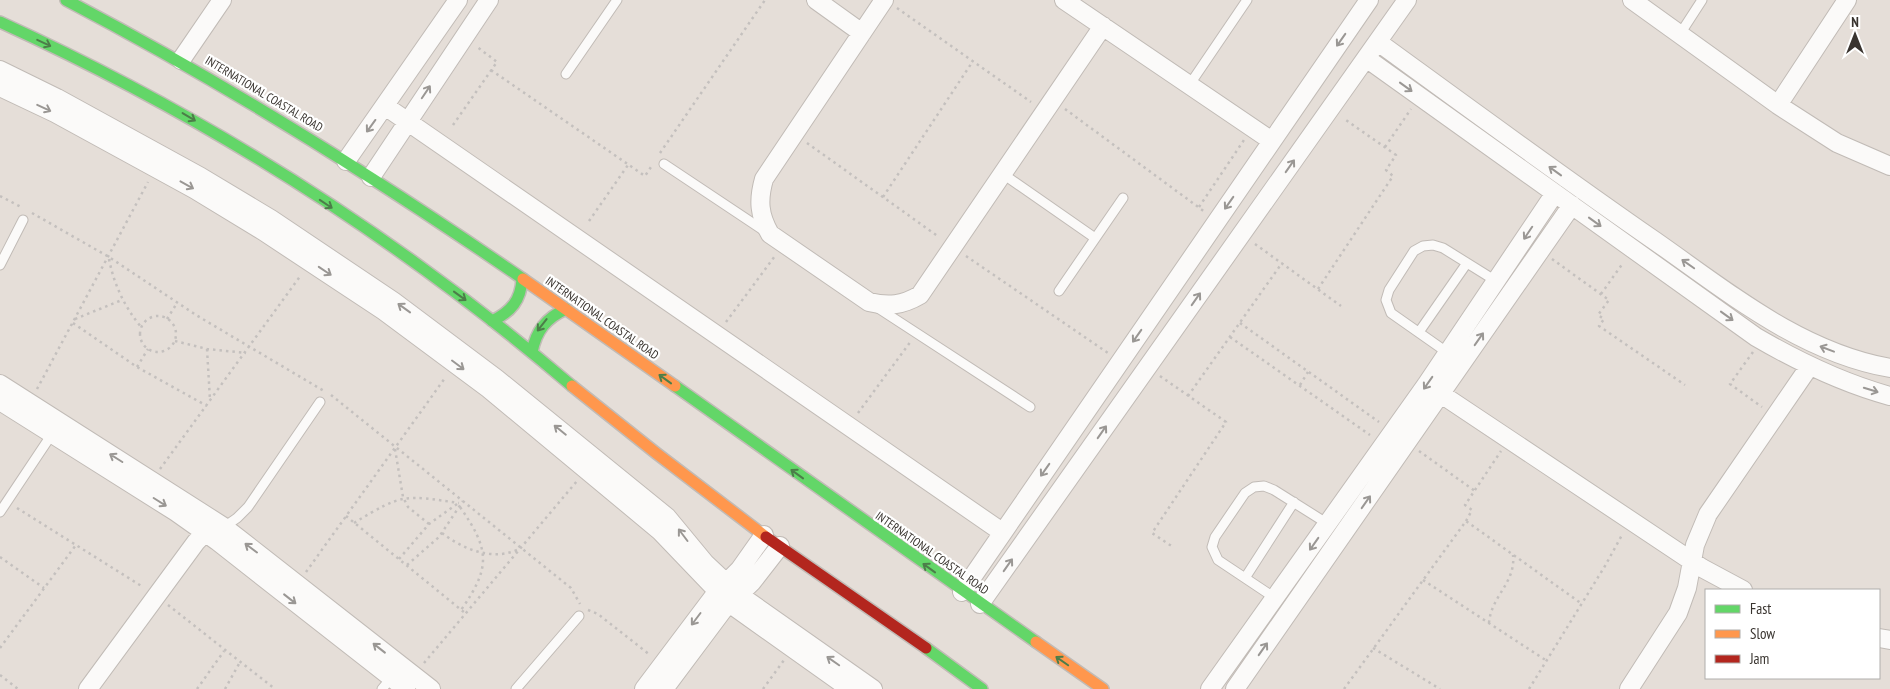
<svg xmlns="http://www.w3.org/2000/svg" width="1890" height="689" font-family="'PT Sans Narrow',sans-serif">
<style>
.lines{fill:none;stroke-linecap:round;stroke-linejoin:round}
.lane-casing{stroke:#c1bbb6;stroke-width:11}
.street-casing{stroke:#c1bbb6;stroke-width:20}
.fast-casing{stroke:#c1bbb6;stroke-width:14}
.slow-casing{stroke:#c1bbb6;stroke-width:14}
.jam-casing{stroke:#c1bbb6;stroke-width:14}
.path{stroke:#c4c0be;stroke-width:2.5;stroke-dasharray:2.5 4;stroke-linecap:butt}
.lane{stroke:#fbfaf9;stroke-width:9}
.street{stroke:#fbfaf9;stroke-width:18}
.fast{stroke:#63d668;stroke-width:11}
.slow{stroke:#ff974d;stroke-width:11}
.jam{stroke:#b3261e;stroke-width:11}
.oneway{stroke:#9a9794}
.oneway2{stroke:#4c7d49}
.labels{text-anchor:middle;stroke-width:4.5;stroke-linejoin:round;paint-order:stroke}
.street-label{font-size:12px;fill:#39342f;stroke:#fff}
</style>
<rect width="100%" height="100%" fill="#e5ded8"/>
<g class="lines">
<g class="lane-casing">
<path id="lane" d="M1680,34L1702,0
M566,74L617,0
M1190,84L1247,0
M664,164L766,232
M1003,174L1095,238
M0,265L23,220
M1059,291L1123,198
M878,308L1030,407
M1419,332L1467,263
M1448,353L1391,313L1386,300L1389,290L1414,251L1423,246L1433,245L1443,248L1496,281
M0,512L52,434
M224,527L237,518L248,507L320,402
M1245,578L1294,502
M1275,598L1218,560L1212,547L1215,537L1245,493L1254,487L1264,486L1274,490L1328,524
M382,689L393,676
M516,689L579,616"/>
</g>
<g class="street-casing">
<path id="street" d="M816,0L862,33
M884,0L764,179C758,200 759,215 770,234L869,302C889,307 903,305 920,295L1103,26
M1064,0L1272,141
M1632,0L1778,105L1837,143L1890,166
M1378,42C1470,109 1561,176 1655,241C1728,292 1800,352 1890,368
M1366,58L1756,337C1799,362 1842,383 1890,396
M181,60L222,0
M0,70L57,98L201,177L271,219L393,301L497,379L667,517L705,563L738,594L873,689
M0,87L55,113L194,189L263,231L384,311L489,389L660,531L729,603L850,689
M1778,105L1847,0
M385,106L1002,532
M346,161L458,0
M371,177L489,0
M0,384L224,527L431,689
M1441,394L1702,568L1743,590
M0,401L176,512L217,541L406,689
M962,592L1369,0
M980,604L1407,0
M1879,638L1890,640
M88,689L196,542L205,533L216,528
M644,689L717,592L740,569L764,535
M664,689L723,610L752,582L780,546
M1210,689L1426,385L1555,193
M1235,689L1572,205
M1629,689L1678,613L1687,588L1695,545L1708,514L1809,367"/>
</g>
<g class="fast-casing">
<path id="fast" d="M66,0C225,83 375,177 523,279
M0,22C206,116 400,239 572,386
M492,321C511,312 521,300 522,279
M532,352C536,331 546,318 566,309
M675,386L1036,642
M926,648L982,689"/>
</g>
<g class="slow-casing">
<path id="slow" d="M523,279L675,386
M572,386L656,453L766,537
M1036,642L1103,689"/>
</g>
<g class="jam-casing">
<path id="jam" d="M766,537L926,648"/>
</g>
<path class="path" d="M897,8L1031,102
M491,70L645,176L653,164
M1065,109L1205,212
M453,125L497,62L476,46
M807,143L939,237
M1385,147L1411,109
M660,153L765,0
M0,196L23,208
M883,197L973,61
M1199,207L1244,140
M32,213L109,257L196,315L324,391
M589,221L628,165
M1255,244L1341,306
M966,256L1108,353
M109,259C114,285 125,308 142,328
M1552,259L1609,300L1598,315L1604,319L1599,326L1685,385
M1318,289L1393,176L1386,170L1396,155L1343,118
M1601,294L1623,263
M140 334a18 18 0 1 1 36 0a18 18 0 1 1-36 0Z
M75,319L122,300
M167,319L177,303
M726,322L775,256
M73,323L137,367L207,406
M1240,323L1379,422
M1230,337L1370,435
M175,341L207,349L246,353
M207,349L210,400
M1753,352L1730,384L1762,407
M137,367L148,349
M1160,376L1226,422L1152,533L1173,547
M1300,385L1308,372
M37,389L148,182
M331,395L571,588L580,604
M1188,396L1282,263
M858,413L911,341
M395,449L403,497L408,507L429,524
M1419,451L1475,491
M160,469L301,275
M460,507C490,550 491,567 461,610
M17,508L143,587
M346,516L465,613
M1466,521L1472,510L1465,505L1501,451
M354,523C403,493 404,495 459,503
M442,533C463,549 491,561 517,550
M0,557L44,588
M399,559L429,524L457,504
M407,565L439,537L463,501
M306,572L445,378
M1423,580L1547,661
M168,605L275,689
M588,610L598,614L650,655
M1489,623C1491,596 1516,583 1513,555
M0,648L76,545
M1373,648L1440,689
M424,663L577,481
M0,675L18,689
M197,689L224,651
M225,689L240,662
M763,689L784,660
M1344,689L1466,521L1582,604
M1529,689L1605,566L1622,535"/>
<use href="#lane" class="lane"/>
<use href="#street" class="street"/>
<use href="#fast" class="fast"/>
<use href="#slow" class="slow"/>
<use href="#jam" class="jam"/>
</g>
<defs><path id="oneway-shaft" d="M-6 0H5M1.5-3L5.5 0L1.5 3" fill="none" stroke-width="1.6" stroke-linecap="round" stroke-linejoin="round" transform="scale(1.25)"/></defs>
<g class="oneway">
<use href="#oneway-shaft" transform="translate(1341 40) rotate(125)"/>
<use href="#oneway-shaft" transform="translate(1406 87) rotate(36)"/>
<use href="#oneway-shaft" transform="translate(426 92) rotate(-56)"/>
<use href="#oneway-shaft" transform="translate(44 108) rotate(25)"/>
<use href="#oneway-shaft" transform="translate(371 126) rotate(126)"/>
<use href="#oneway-shaft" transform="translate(1290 166) rotate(-55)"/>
<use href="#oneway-shaft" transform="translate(1555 171) rotate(-144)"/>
<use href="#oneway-shaft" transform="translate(187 185) rotate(29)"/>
<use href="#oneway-shaft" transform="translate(1229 203) rotate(125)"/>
<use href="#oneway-shaft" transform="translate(1595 222) rotate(36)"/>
<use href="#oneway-shaft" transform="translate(1528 233) rotate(124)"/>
<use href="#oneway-shaft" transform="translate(1688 264) rotate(-145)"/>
<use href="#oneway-shaft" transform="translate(325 271) rotate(34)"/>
<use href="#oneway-shaft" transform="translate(1196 299) rotate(-55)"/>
<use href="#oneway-shaft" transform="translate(404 308) rotate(-144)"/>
<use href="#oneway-shaft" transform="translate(1727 316) rotate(36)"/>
<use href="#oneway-shaft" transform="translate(1137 336) rotate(125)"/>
<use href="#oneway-shaft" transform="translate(1479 339) rotate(-55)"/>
<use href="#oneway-shaft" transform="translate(1827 349) rotate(-159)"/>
<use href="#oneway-shaft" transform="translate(458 365) rotate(37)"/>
<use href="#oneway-shaft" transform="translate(1428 383) rotate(125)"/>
<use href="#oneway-shaft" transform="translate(1871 390) rotate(17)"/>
<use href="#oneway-shaft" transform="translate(560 430) rotate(-141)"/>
<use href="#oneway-shaft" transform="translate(1102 432) rotate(-55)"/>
<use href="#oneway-shaft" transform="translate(116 458) rotate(-148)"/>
<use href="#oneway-shaft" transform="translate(1045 470) rotate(125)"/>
<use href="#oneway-shaft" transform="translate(160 502) rotate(32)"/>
<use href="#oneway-shaft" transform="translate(1366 502) rotate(-55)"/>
<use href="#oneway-shaft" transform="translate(683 535) rotate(-127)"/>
<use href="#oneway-shaft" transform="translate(1314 544) rotate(125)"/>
<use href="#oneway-shaft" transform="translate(251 548) rotate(-143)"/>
<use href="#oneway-shaft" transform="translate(1008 565) rotate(-55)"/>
<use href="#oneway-shaft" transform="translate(290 599) rotate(38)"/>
<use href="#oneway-shaft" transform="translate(696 619) rotate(127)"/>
<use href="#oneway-shaft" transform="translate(379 648) rotate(-142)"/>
<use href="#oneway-shaft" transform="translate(1263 649) rotate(-55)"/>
<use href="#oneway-shaft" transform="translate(833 661) rotate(-145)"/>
</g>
<g class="oneway2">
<use href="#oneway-shaft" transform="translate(44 43) rotate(25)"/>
<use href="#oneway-shaft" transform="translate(189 117) rotate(31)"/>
<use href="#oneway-shaft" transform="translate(326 204) rotate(34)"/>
<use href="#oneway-shaft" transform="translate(460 296) rotate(36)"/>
<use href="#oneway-shaft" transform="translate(542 325) rotate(128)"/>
<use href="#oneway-shaft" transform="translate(665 379) rotate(-144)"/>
<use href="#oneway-shaft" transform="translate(797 474) rotate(-144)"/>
<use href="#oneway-shaft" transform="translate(929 568) rotate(-144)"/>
<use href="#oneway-shaft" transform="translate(1062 661) rotate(-145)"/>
</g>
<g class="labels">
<g class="street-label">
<text transform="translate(264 94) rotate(31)" y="4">INTERNATIONAL COASTAL ROAD</text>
<text transform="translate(602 318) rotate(35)" y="4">INTERNATIONAL COASTAL ROAD</text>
<text transform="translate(932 553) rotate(35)" y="4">INTERNATIONAL COASTAL ROAD</text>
</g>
</g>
<rect x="1705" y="589" width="175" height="90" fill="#ffffff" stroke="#b0aeac"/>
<rect x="1715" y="605" width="25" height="8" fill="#63d668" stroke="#b0aeac"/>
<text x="1750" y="614" font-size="15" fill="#39342f">Fast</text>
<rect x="1715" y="630" width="25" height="8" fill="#ff974d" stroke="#b0aeac"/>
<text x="1750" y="639" font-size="15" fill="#39342f">Slow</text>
<rect x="1715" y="655" width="25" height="8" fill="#b3261e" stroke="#b0aeac"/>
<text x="1750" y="664" font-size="15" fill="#39342f">Jam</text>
<g transform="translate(1855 35)" stroke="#ffffff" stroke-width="4" paint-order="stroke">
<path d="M0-4L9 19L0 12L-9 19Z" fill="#39342f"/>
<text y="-8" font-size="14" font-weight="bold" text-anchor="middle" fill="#39342f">N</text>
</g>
</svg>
